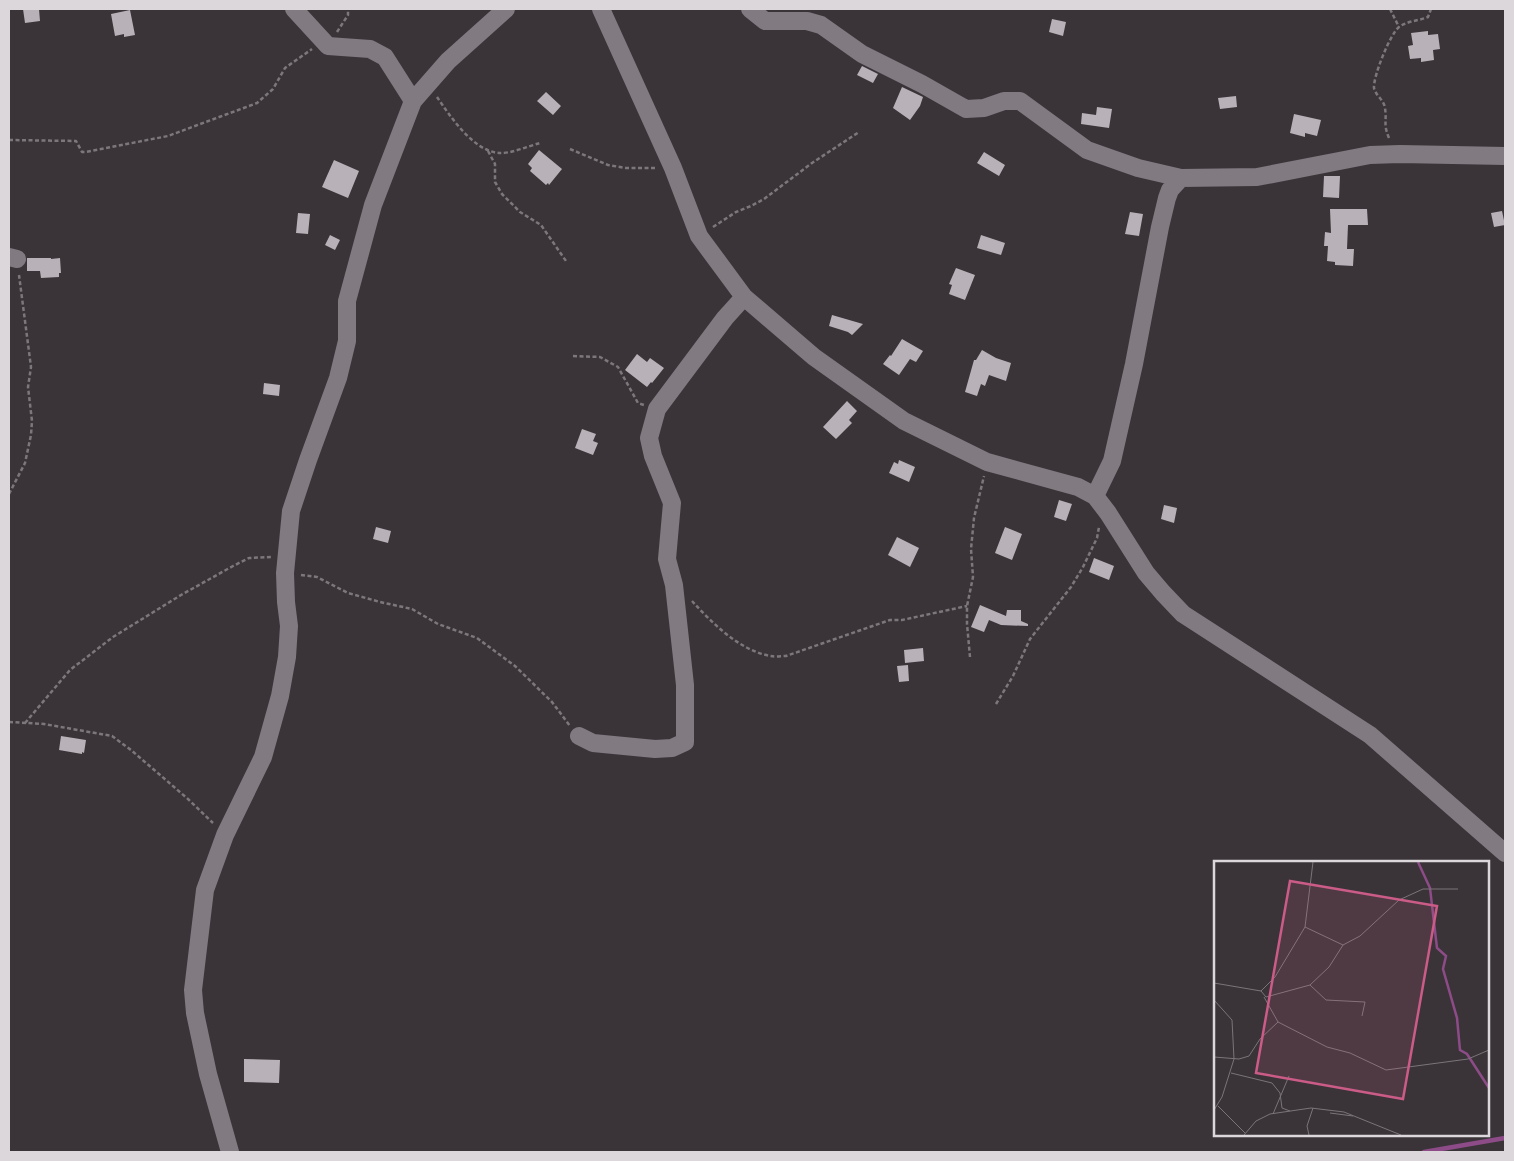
<svg xmlns="http://www.w3.org/2000/svg" width="1514" height="1161" font-family="'DM Sans',sans-serif">
<style>
.lines{fill:none;stroke-linecap:round;stroke-linejoin:round}
.stream{stroke:#8d4c87;stroke-width:4.5}
.building{fill:#b8b1b7}
.path{stroke:#7c777b;stroke-width:2.5;stroke-dasharray:4 2.5;stroke-linecap:butt}
.minor{stroke:#817a80;stroke-width:18}
.inset-river{fill:none;stroke:#8d4c87;stroke-width:2.5}
.inset-road{fill:none;stroke:#7a7579;stroke-width:1}
.view{fill:#cb5b87;fill-opacity:0.15;stroke:#cb5b87;stroke-width:2.5}
.inset-edge{fill:none;stroke:#dbd7da;stroke-width:2.5}
</style>
<rect width="100%" height="100%" fill="#3a3439"/>
<g class="lines">
<path class="stream" d="M1424,1152L1505,1138"/>
</g>
<path class="building" d="M23,9H39L40,21L25,23Z
M130,10L135,35L124,37V34L115,36L111,14Z
M1052,19L1066,22L1063,36L1049,32Z
M1428,31V35L1438,34L1440,49L1433,50L1434,60L1421,62V58L1410,59L1408,46L1413,45L1411,33Z
M862,66L878,74L873,83L857,75Z
M902,87L923,97L920,106L910,120L893,108Z
M546,92L561,106L553,115L537,101Z
M1236,96L1237,107L1220,109L1218,98Z
M1097,107L1112,109L1109,128L1081,124L1082,113L1096,115Z
M1294,114L1321,120L1317,136L1305,133V137L1290,133Z
M539,150L562,169L549,185L548,183L546,185L530,171L532,168L528,164Z
M984,152L1005,165L999,176L977,163Z
M334,160L359,171L348,198L322,187Z
M1324,176H1340L1339,198L1323,197Z
M1330,209H1367L1368,225H1348L1347,249H1354L1353,266L1335,265V262L1327,261L1328,246H1324L1325,232L1331,233Z
M1502,211L1505,225L1494,227L1491,213Z
M1130,212L1143,214L1139,236L1125,234Z
M298,213L310,214L308,234L296,233Z
M330,235L340,240L335,250L325,245Z
M981,235L1005,243L1001,255L977,248Z
M27,258H51V259L60,258L61,273H59V277L41,278L40,271H27Z
M956,268L975,275L965,300L949,294L952,285L949,284Z
M832,315L863,324L852,335L848,332L829,326Z
M902,339L923,351L916,362L910,359L899,375L883,364L890,355L891,356Z
M982,350L996,358L1011,363L1006,381L989,375L985,386L981,384L977,396L965,392L974,360H976Z
M637,354L647,362L650,358L664,368L652,383L651,382L647,387L625,370Z
M264,383L280,385L279,396L263,394Z
M847,401L857,411L849,420L852,423L836,439L823,427Z
M582,429L596,434L593,441L598,443L593,455L575,448Z
M899,460L915,467L909,482L889,473L894,462L898,464Z
M1059,500L1072,504L1066,521L1054,517Z
M1164,505L1177,508L1174,523L1161,519Z
M376,527L391,531L388,543L373,539Z
M1005,527L1022,534L1012,560L995,553Z
M897,537L919,548L910,567L888,555Z
M1094,558L1114,566L1109,580L1089,572Z
M980,605L1006,616L1007,610H1021V621L1028,624V626L1001,625L989,620L984,632L971,627Z
M923,648L924,661L905,663L904,650Z
M908,665L909,681L899,682L897,666Z
M61,736L86,740L84,753L82,752V754L59,750Z
M244,1059L280,1060L279,1083L244,1082Z"/>
<g class="lines">
<path class="path" d="M1390,9L1399,27
M337,32L348,15V9
M437,97C450,116 473,151 499,153C510,154 529,146 540,143
M1389,138C1383,124 1387,122 1385,108C1384,100 1376,96 1374,88C1373,77 1390,34 1399,27C1407,21 1418,21 1428,17L1431,9
M9,140L76,141L82,152H86L168,136L257,103L273,89L285,68L312,49
M570,149L608,165L626,168H656
M488,151L495,164V182L502,194L520,212L541,225L566,261
M713,227L736,212L751,206L764,199L812,163L859,132
M573,356L600,357L618,367L638,403L644,405
M9,494L25,463L31,435L32,421L28,387L31,367L19,275
M301,575L317,577L348,593L380,602L412,609L438,624L477,638L515,666L552,702L570,726
M692,601C712,623 740,651 771,656C775,657 781,656 786,656L890,620H902L967,606
M970,657L967,624V606L973,577L971,549L974,518L984,476
M996,704L1013,676L1030,639L1071,587L1083,567L1097,538L1099,527
M9,722L44,724L112,736L131,750L188,799L213,823
M25,723L70,670L113,637L181,595L233,566L249,558L272,557"/>
<path class="minor" d="M294,9L328,46L370,49L385,57L413,101
M601,9L673,168L699,236L744,297L814,357L904,421L987,462L1078,487L1095,496L1108,513L1146,573L1163,593L1183,614L1370,735L1505,853
M750,9L765,21H807L821,25L862,54L922,84L966,109L984,108L1004,101H1020L1087,150L1138,168L1181,178L1257,177L1370,155L1400,154L1505,156
M9,257L17,259
M1095,496L1112,461L1134,364L1160,227L1167,198L1170,190L1181,178
M579,736L593,743L655,749L672,748L685,742V685L674,585L667,559L672,503L653,456L649,438L657,409L725,318L744,297
M230,1152L208,1074L195,1013L193,990L205,890L225,835L263,757L280,696L287,657L289,626L286,602L285,573L291,511L308,460L338,378L347,341V301L373,205L413,101L448,61L506,9"/>
</g>
<g transform="translate(1214 861)">
<rect width="275" height="275" fill="#3a3439"/>
<path class="inset-river" d="M204,1L216,27L223,87L232,95L229,108L243,157L246,189L253,193L275,227"/>
<path class="inset-road" d="M91,66L129,84M0,122L47,130L61,116L91,66L99,1M96,124L112,139L151,141L148,155M47,130L52,136L96,124L115,106L129,84L146,75L185,39L209,28H244M50,136L64,161L113,186L136,192L172,209L254,198L275,189M0,139L18,159L20,198L8,236L0,249M0,196L25,198L35,195L46,178L64,161M17,212L58,222L66,232L68,247L76,250M4,245L31,272M116,252L139,255M59,253L75,215M30,274L42,260L56,253L97,247L130,251L187,274M95,274L93,265L99,247"/>
<path class="view" d="M76,20L223,45L189,238L42,212Z"/>
<rect width="275" height="275" class="inset-edge"/>
</g>
<rect width="1514" height="1161" fill="none" stroke="#dbd7da" stroke-width="20"/>
</svg>
